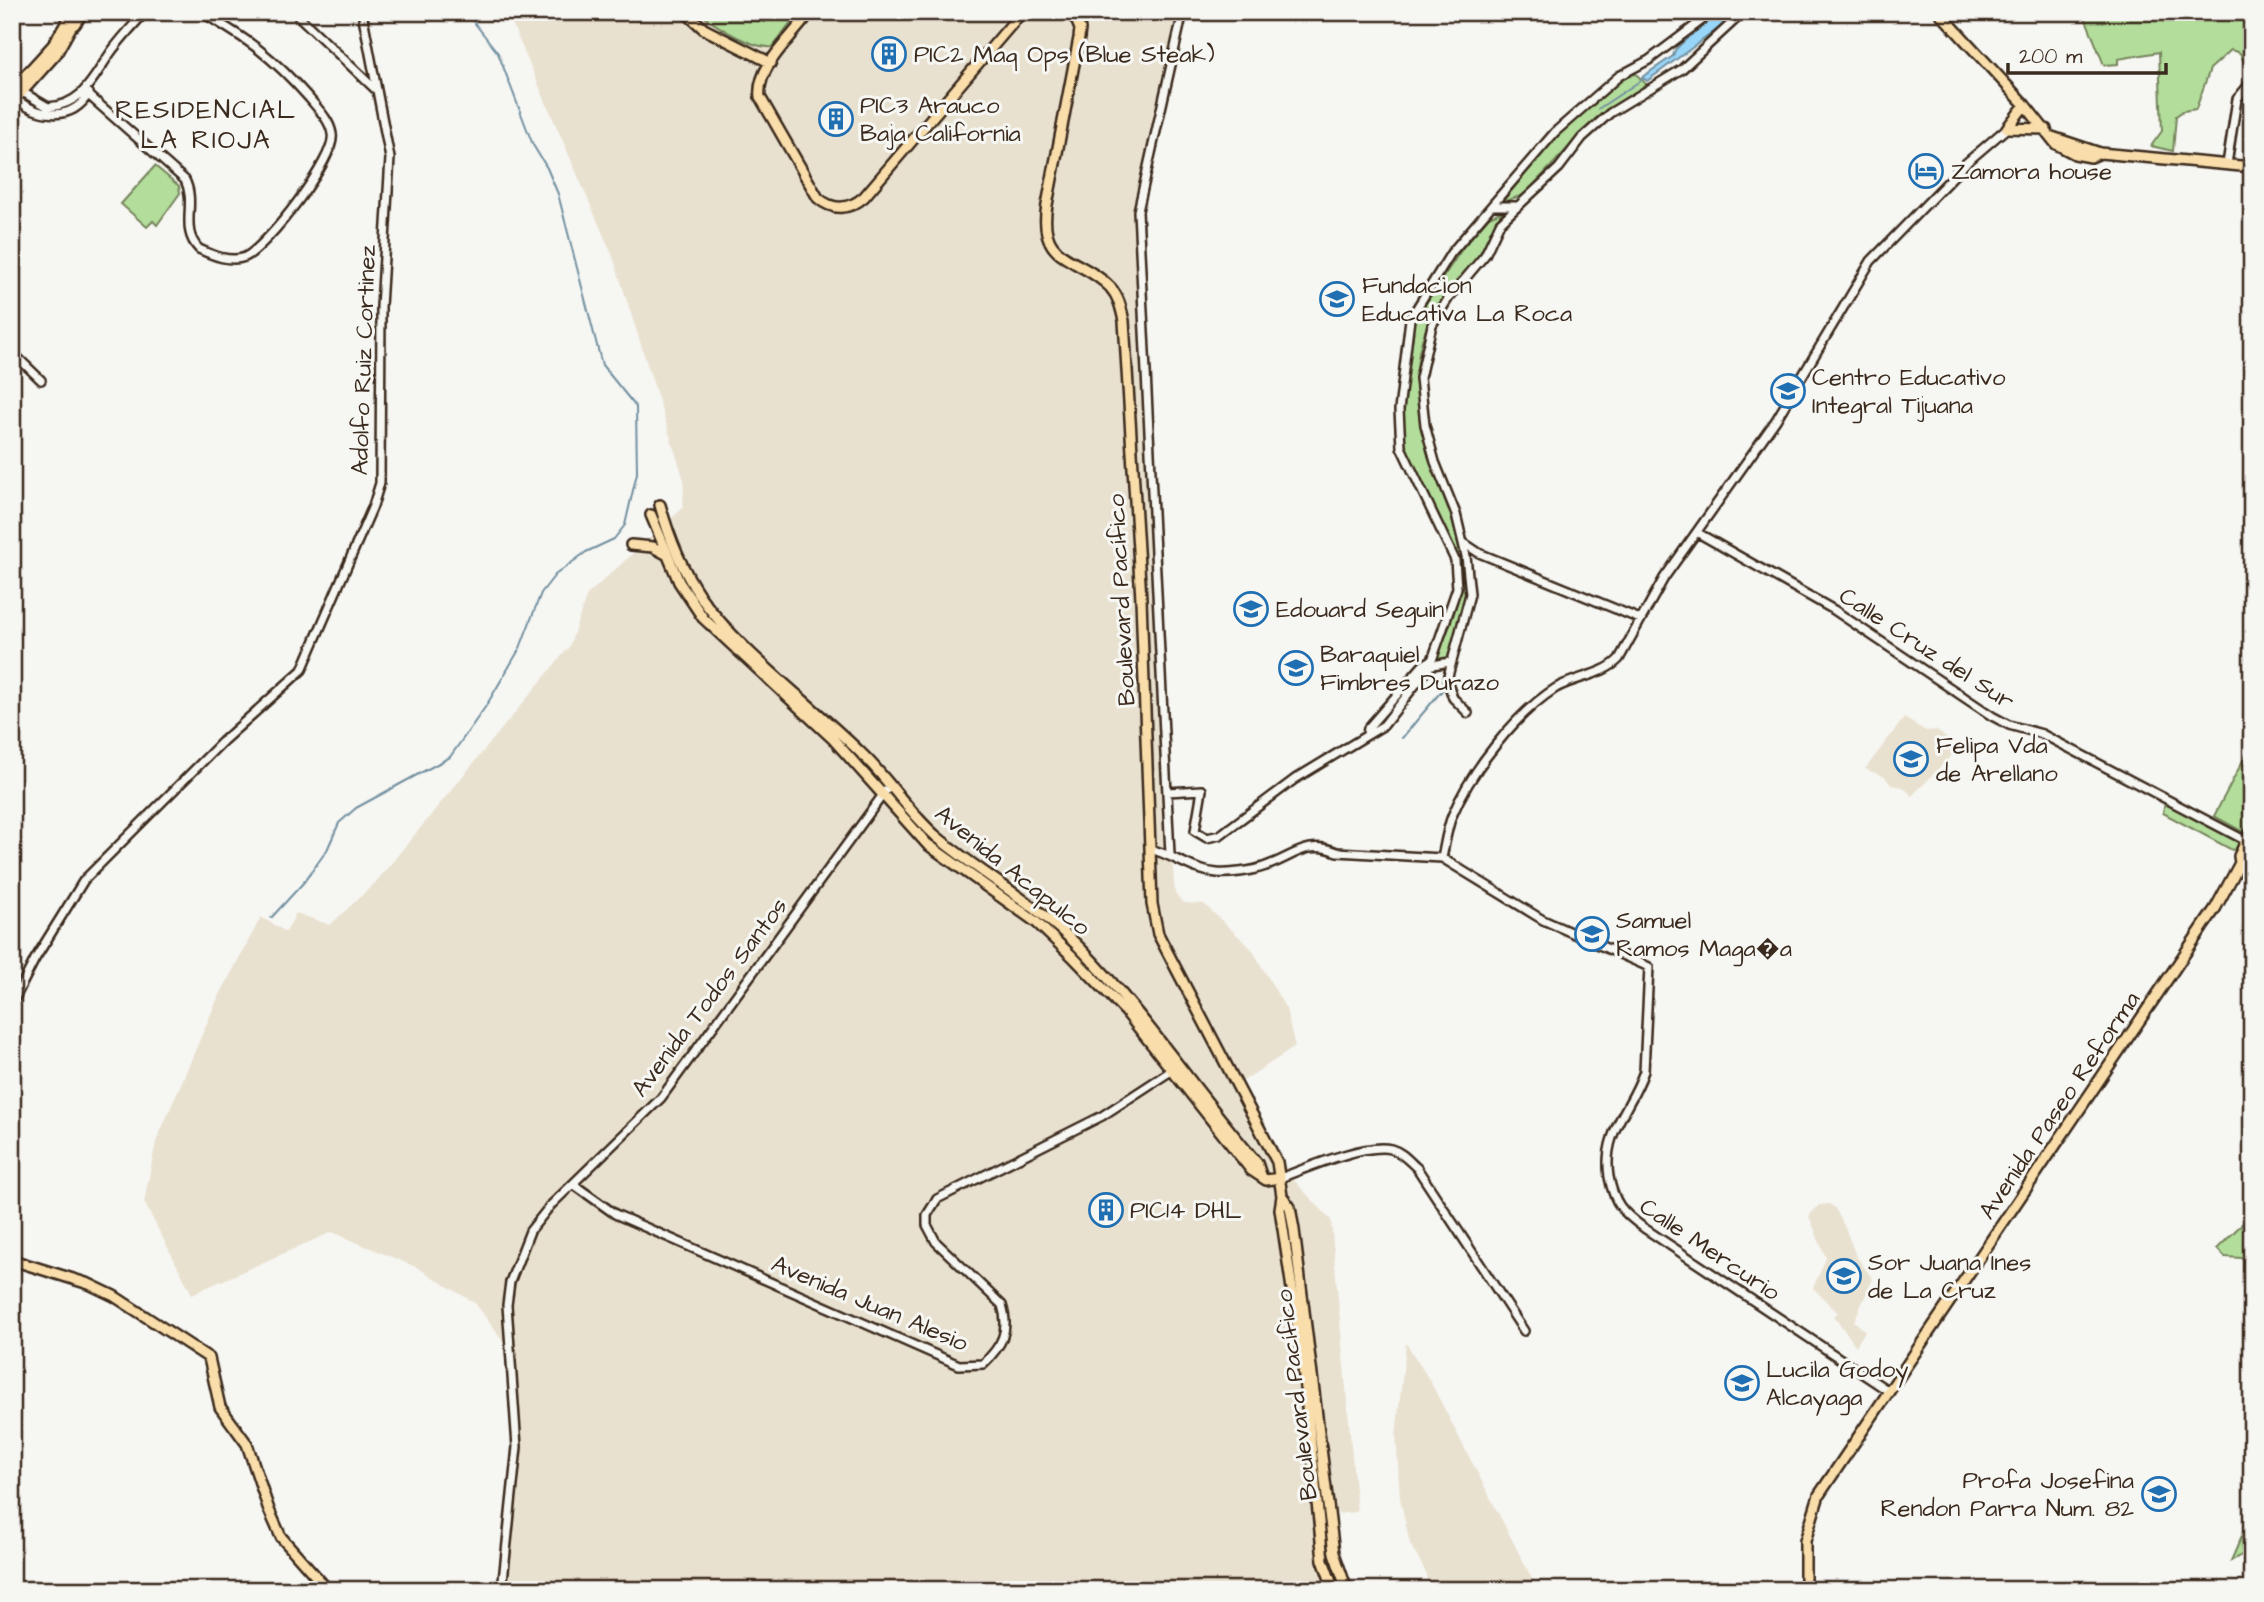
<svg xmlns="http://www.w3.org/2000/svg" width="2264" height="1602" font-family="'Architects Daughter',sans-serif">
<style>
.built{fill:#e9e1d0}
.green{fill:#b2dd9b;stroke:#76845c;stroke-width:2}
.water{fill:#98d6f9;stroke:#7391a1;stroke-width:2}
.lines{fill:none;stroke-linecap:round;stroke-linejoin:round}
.stream{stroke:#7391a1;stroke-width:2}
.minor-casing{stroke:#3b2a1e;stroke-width:12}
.major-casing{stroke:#3b2a1e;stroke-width:14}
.highway-casing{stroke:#3b2a1e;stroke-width:16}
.minor{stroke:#f6f6f2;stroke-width:7}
.major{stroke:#f9deab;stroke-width:9}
.highway{stroke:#f9deab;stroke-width:10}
.labels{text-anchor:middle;stroke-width:6;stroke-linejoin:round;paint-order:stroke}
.poi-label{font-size:24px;fill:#3b2a1e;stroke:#f6f6f2;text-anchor:start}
.street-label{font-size:24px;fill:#3b2a1e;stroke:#f6f6f2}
.neighbourhood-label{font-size:26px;letter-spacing:2px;fill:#3b2a1e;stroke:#f6f6f2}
</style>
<rect width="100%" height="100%" fill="#f6f6f2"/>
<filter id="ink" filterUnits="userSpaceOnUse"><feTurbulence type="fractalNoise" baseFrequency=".0143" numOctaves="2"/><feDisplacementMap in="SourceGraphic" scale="14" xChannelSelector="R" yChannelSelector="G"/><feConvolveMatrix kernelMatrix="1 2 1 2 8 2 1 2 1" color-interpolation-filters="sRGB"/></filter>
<g filter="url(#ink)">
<path class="built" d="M507,12H1180L1135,207L1155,657L1175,894L1184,903L1204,904L1252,949L1286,1009L1295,1047L1240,1083L1291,1177L1331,1220L1357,1512L1334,1514L1338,1553L1354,1590H505L518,1456L512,1353L475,1303L418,1268L332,1232L192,1294L144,1202L156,1142L216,1002L261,917L286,932L296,913L330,925L375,883L569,647L587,595L683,508L684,480L613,257Z
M1904,718L1926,731L1936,730L1959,748L1912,796L1903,787L1891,785L1885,777L1865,769Z
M1829,1204L1835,1208L1845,1228L1856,1256L1873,1279L1854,1321L1865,1331L1856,1346L1834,1316L1838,1313L1813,1288L1826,1258L1809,1216L1819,1205Z
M1406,1343L1430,1381L1538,1590H1429L1425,1571L1410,1544L1400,1498L1396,1435Z"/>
<path class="green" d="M699,12C722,12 741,19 765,22L764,12H799L773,47C752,49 715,26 699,12Z
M2083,12H2252V80L2240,53L2231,50L2210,69L2196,109L2183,111L2176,116L2173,151L2151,146L2162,131L2159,52L2118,59V64L2104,65Z
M1636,74L1647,85L1595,119L1524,195L1502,202L1561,131L1628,75Z
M155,166L179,186L180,193L157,225L153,221L147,227L121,204Z
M1503,211C1491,227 1486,245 1475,262C1460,285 1439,303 1427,327C1396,394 1443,487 1463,551L1457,554L1406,447L1402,417L1403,384L1410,327L1464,246L1489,217Z
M1461,562L1466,565L1469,595L1447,659L1435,661C1450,627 1463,598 1461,562Z
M2252,743V819L2245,833L2214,816Z
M2165,802L2239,842L2236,849L2232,850L2163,813Z
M2252,1214V1249L2242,1258L2225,1257L2217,1249Z
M2252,1520V1549L2231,1561L2244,1531Z"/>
<path class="water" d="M1714,12L1727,22L1647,81L1642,77L1673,56L1675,50Z"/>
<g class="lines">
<path class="stream" d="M1598,109L1643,79
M1402,738L1444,688L1443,674
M271,918L304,882L327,850L339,823L356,808L450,757L486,706L520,648L541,593L555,575L586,552L614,539L625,525L637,473L636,407L602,365L558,194L547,168L533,145L498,53L466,12"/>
<g class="minor-casing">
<path id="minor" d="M294,12L375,89
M19,90L48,107C82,105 92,80 109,55C119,40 133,26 145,12
M84,91L185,180C197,204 179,229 199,249C212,255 230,263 245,257C266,248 337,157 332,134C330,120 318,109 309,98C272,56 249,40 201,12
M12,96C35,116 71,124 89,93
M2227,164L2237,99L2252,81
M1492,206H1516
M12,352L41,380
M1698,533L1834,610L1992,716L2009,725L2042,734L2252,844
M1464,543L1479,553L1640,619
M1427,666L1450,662
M1468,713L1453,698L1447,680L1470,594L1466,556L1456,514L1435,462L1425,425L1420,378L1432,325L1448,299L1485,255L1500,223L1559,168L1582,138L1610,113L1682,69L1736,19L1748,12
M1367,734L1368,728L1423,665L1430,661
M1167,792L1202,790L1195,831L1207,838L1220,835L1295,779L1384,725L1430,666L1457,588L1455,560L1401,447L1399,410L1410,319L1451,253L1555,132L1619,76L1649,60L1713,12
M1150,849C1174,855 1192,871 1217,873C1230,874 1253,871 1266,866C1293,857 1307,839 1337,852L1442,858L1543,920L1649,967L1644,1071C1631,1110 1602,1131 1609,1177C1614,1203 1622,1212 1644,1228L1887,1390
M1170,854L1138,211L1183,12
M1442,858C1445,844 1447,829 1452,816C1470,772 1516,713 1556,688C1575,677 1604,675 1619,659L1664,578L1776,420L1871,261L1966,163L2007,128
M12,1004L35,959L84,880L223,741L302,670L373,506L380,483L381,307L390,158L362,12
M1280,1178C1307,1168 1364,1143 1391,1149C1402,1152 1409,1161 1417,1168L1524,1331
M573,1184L615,1214L959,1365L983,1364C1002,1346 1010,1331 1002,1305L936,1242L927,1225V1215L937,1199L1102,1116L1174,1069
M502,1590L517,1447L507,1305L510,1282L530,1231L550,1206L661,1098L890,785"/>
</g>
<g class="major-casing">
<path id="major" d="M685,12L704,29L771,63
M810,12C794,36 756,66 760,97L818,198C833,211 849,210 864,197L1022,12
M1073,12L1080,29L1079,38L1047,205C1037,264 1080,256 1110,287C1119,297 1121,308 1124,321L1141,599L1152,904L1158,934L1277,1162L1282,1196L1280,1209L1301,1349L1323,1560L1334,1590
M1939,12L2025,105L2056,144L2075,154L2091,157L2100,153
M12,90L53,45L73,12
M12,103L56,54L76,18
M2007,128L2046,129
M2007,128L2025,105
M2052,137L2100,153L2252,167
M660,505C669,537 681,568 700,596C739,652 813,705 863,755C889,780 909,813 937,837C983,875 1037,904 1079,947C1145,1014 1196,1093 1257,1163L1261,1175
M651,515L679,582L703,618L833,739L927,844L1036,922L1072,956L1126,1012L1251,1170L1266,1180L1280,1178
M631,545L653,547L666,554
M2240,863L2239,856L2252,829
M1282,1196L1290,1207L1294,1230L1334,1553L1347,1590
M12,1260L89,1284L114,1296L209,1358L220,1407L247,1444L269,1510L281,1537L328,1590
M1805,1590V1541L1819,1495L2215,909L2240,863L2245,861L2252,849"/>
</g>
<g class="highway-casing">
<path id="highway" d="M74,24L82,12"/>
</g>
<use href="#minor" class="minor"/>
<use href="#major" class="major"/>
<use href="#highway" class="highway"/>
</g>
</g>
<defs>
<g id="building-ring" transform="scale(1.75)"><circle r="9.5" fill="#f6f6f2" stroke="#1f6fb2" stroke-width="1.5"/><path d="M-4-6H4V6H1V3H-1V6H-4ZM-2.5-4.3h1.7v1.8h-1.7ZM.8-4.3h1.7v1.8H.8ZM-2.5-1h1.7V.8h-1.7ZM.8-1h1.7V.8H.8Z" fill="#1f6fb2"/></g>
<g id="hotel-ring" transform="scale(1.75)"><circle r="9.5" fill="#f6f6f2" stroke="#1f6fb2" stroke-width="1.5"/><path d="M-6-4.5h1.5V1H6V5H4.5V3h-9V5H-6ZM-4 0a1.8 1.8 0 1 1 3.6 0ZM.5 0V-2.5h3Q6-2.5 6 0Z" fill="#1f6fb2"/></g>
<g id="school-ring" transform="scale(1.75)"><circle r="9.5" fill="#f6f6f2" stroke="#1f6fb2" stroke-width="1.5"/><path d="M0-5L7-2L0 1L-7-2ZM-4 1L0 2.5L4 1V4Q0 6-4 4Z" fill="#1f6fb2"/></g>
</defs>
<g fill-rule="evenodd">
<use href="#building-ring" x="889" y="54"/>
<use href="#building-ring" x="836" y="119"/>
<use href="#hotel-ring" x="1926" y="171"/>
<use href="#school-ring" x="1337" y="299"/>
<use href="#school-ring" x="1788" y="391"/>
<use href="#school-ring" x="1251" y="609"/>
<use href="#school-ring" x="1296" y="668"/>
<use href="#school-ring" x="1911" y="759"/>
<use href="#school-ring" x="1592" y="934"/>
<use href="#building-ring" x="1106" y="1210"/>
<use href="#school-ring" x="1844" y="1276"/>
<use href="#school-ring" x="1742" y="1383"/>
<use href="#school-ring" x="2159" y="1494"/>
</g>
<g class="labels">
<g class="poi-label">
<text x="914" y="62">PIC2 Maq Ops (Blue Steak)</text>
<text x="860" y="113">PIC3 Arauco<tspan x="860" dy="28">Baja California</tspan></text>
<text x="1951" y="179">Zamora house</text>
<text x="1362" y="293">Fundacion<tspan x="1362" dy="28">Educativa La Roca</tspan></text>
<text x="1812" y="385">Centro Educativo<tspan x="1812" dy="28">Integral Tijuana</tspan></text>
<text x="1276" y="617">Edouard Seguin</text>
<text x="1320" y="662">Baraquiel<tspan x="1320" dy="28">Fimbres Durazo</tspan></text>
<text x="1936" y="753">Felipa Vda<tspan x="1936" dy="28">de Arellano</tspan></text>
<text x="1616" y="928">Samuel<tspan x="1616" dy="28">Ramos Maga�a</tspan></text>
<text x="1130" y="1218">PIC14 DHL</text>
<text x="1868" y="1270">Sor Juana Ines<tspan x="1868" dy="28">de La Cruz</tspan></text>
<text x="1766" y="1377">Lucila Godoy<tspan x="1766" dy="28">Alcayaga</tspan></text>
<text x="2134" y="1488" text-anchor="end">Profa Josefina<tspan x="2134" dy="28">Rendon Parra Num. 82</tspan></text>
</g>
<g class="street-label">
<text transform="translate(363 360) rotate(-88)" y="8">Adolfo Ruiz Cortinez</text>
<text transform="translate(1121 600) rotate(-93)" y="8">Boulevard Pacífico</text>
<text transform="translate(1927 648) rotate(33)" y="8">Calle Cruz del Sur</text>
<text transform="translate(1013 870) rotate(39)" y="8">Avenida Acapulco</text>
<text transform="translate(709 997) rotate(-53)" y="8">Avenida Todos Santos</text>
<text transform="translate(2059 1105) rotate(-56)" y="8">Avenida Paseo Reforma</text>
<text transform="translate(1710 1249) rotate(34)" y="8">Calle Mercurio</text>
<text transform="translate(870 1303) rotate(23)" y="8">Avenida Juan Alesio</text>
<text transform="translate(1296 1395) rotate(-97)" y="8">Boulevard Pacífico</text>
</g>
<g class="neighbourhood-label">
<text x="206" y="118">RESIDENCIAL<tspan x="206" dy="30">LA RIOJA</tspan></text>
</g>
</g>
<rect width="2264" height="1602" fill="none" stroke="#f6f6f2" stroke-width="42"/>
<rect x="21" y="21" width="2222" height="1560" fill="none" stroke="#3b2a1e" stroke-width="2.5" filter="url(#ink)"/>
<path d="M2008 63v10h158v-10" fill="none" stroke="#3b2a1e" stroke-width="3.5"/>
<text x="2019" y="63" font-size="21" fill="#3b2a1e" stroke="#f6f6f2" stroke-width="5" paint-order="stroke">200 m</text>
</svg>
